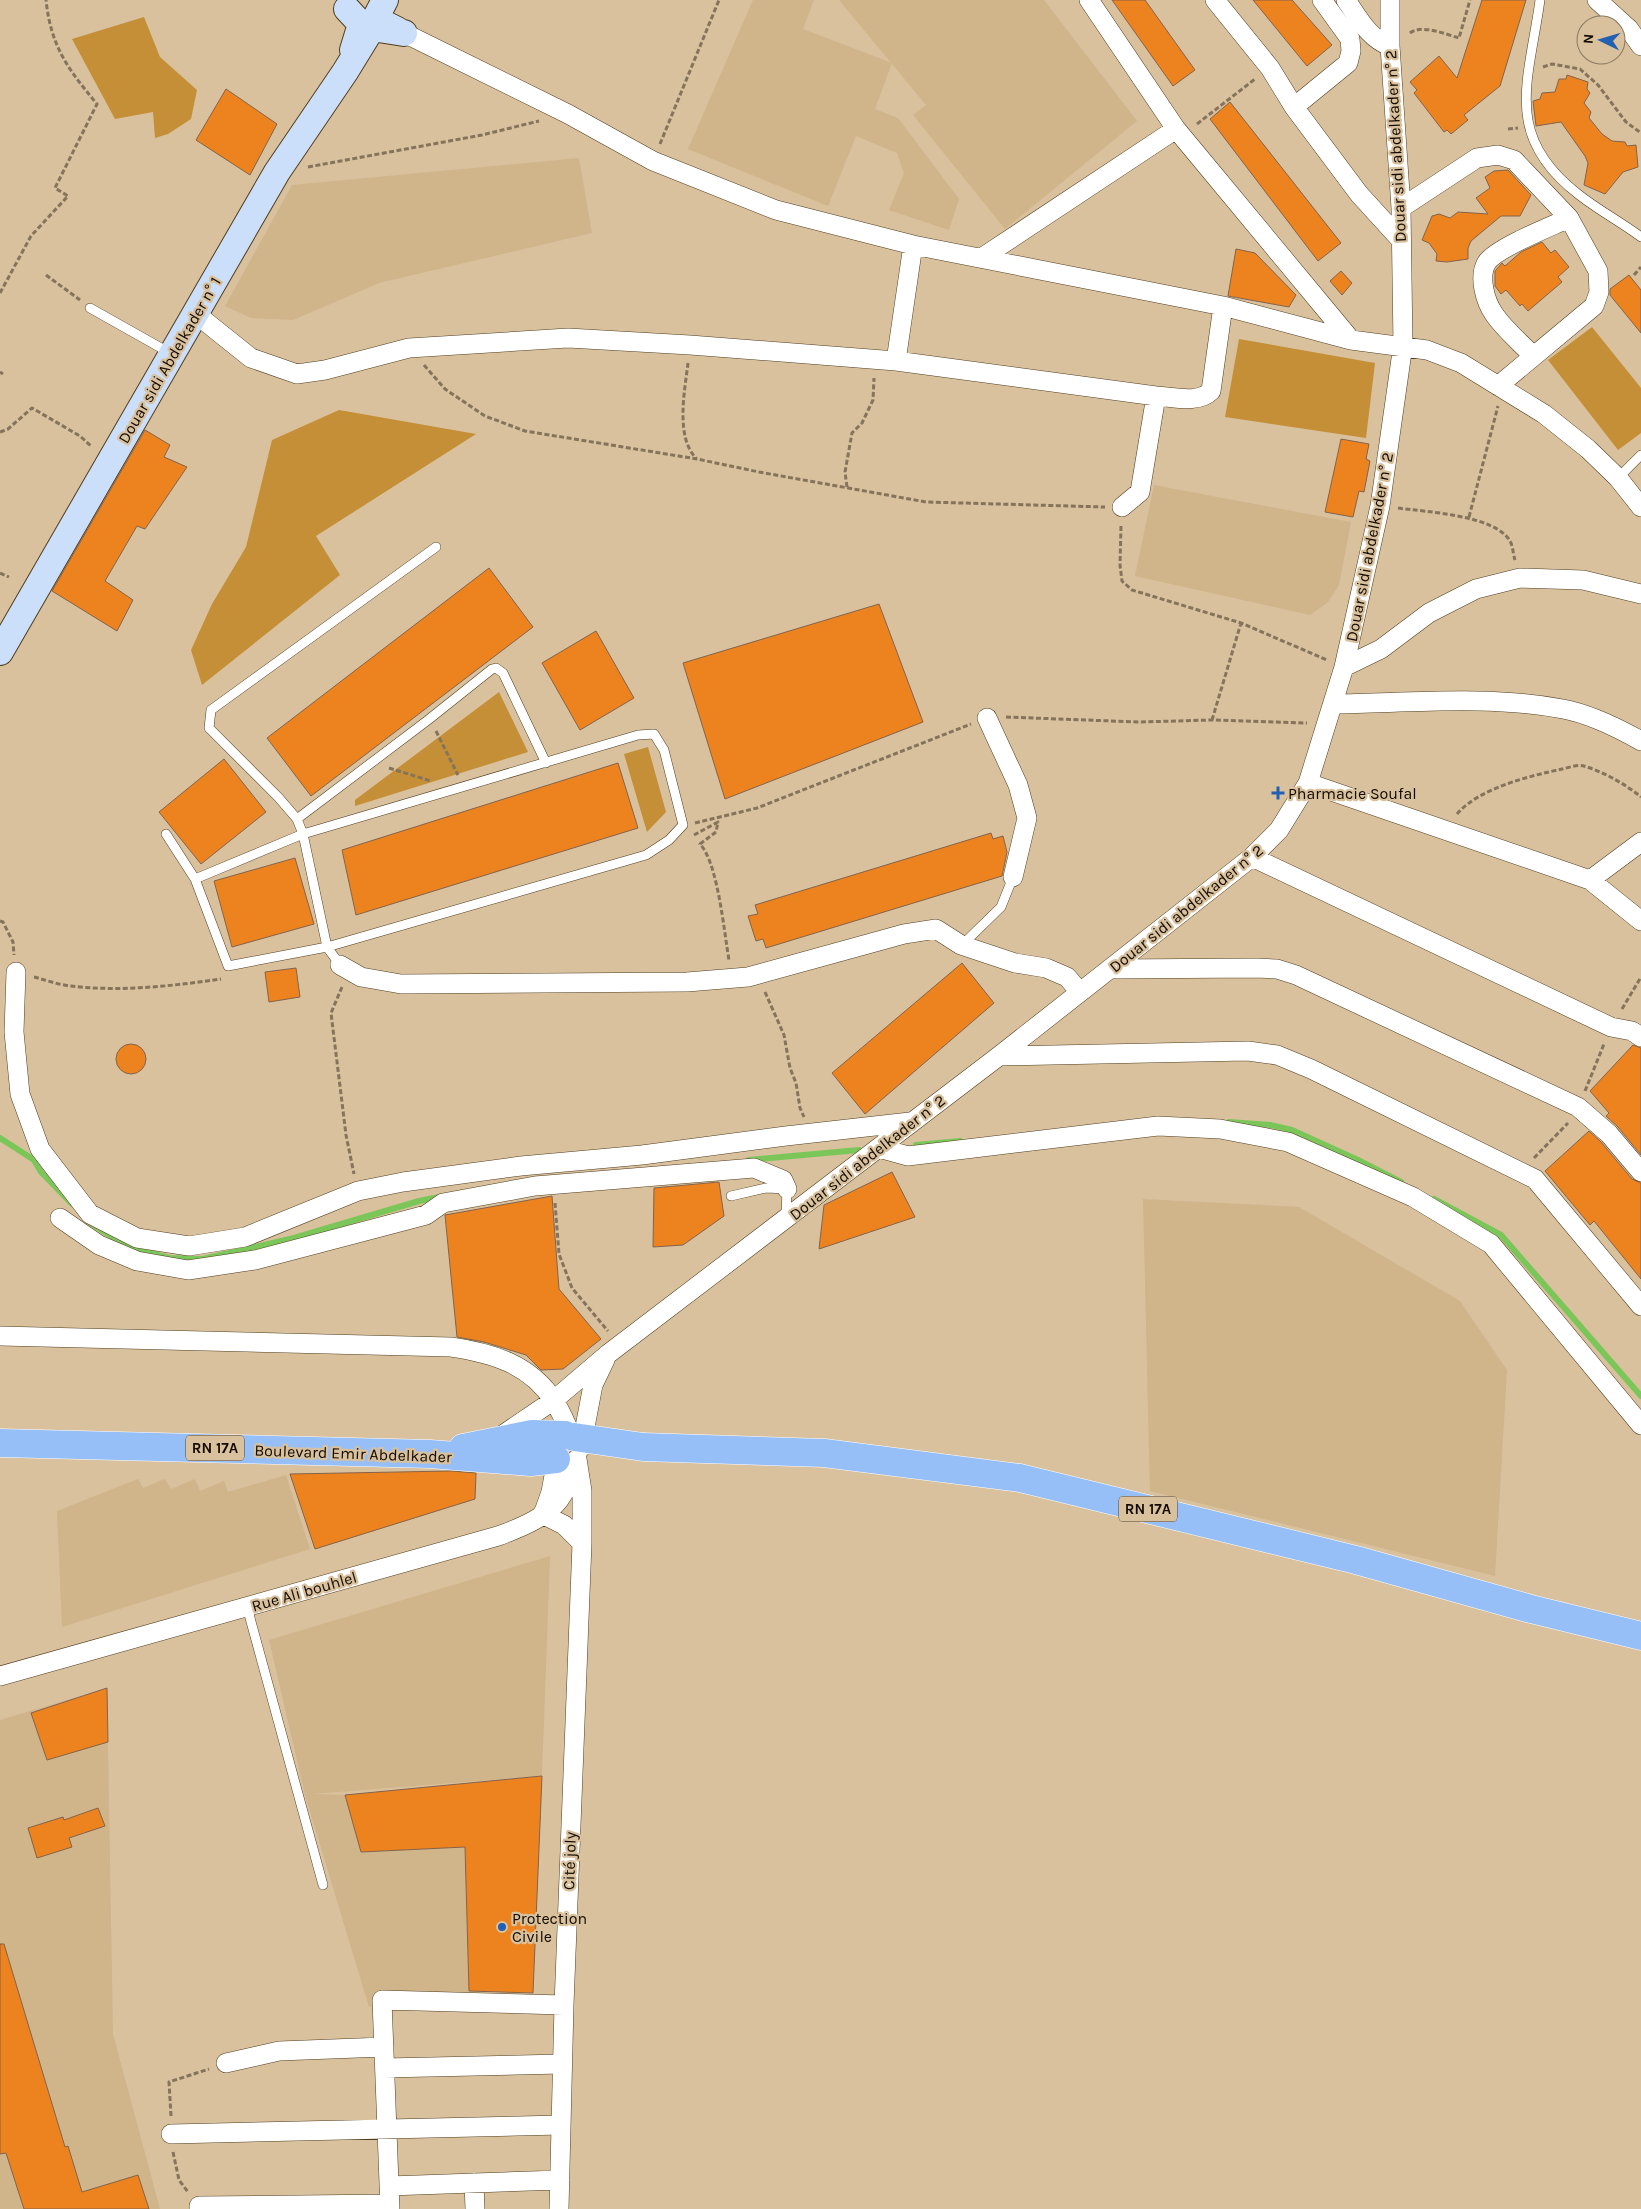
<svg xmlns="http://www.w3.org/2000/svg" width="1641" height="2209" font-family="Karla,sans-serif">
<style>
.built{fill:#d0b48a}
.green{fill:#c48f36}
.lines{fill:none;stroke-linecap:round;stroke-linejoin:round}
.stream{stroke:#7bc658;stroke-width:6}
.building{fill:#ed831f;stroke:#83634c}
.lane-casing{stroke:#513d1e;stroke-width:10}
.street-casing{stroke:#513d1e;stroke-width:20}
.secondary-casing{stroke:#513d1e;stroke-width:28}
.primary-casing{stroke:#fff;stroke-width:29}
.path{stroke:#85735b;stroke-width:3;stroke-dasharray:5 2.5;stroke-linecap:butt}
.lane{stroke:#fff;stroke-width:9}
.street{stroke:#fff;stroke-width:19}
.secondary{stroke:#cbdffb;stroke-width:26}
.primary{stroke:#97bff7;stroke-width:28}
.poi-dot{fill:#2260b1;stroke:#d9c19e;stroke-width:2}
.labels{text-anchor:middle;stroke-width:4.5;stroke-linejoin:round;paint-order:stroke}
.shield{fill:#d9c19e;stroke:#4e4130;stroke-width:1}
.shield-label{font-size:15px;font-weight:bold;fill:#120a01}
.street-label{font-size:16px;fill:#120a01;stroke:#d9c19e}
.poi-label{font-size:16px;fill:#120a01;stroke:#d9c19e;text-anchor:start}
</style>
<rect width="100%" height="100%" fill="#d9c19e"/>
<path class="built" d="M753,0H814L803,29L892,63L875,109L898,118L959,199L949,230L889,210L904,173L897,153L856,136L828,206L688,149Z
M839,0H1044L1137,121L1005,229L913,115L926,105Z
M579,158L592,233L379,283L293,320L251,318L225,306L292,185Z
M1154,485L1351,522L1339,585L1328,602L1310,615L1135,576Z
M1143,1199L1299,1207L1460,1301L1507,1370L1495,1576L1150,1491Z
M286,1475L310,1549L62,1627L57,1511L138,1479L143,1488L165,1479L171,1489L195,1479L200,1491L224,1481L228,1492Z
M550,1556L542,1776L313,1794L345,1795L361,1852L465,1847L470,2002L369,2007L305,1795L269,1640Z
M107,1688L113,2034L160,2209H0V1720Z"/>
<path class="green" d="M144,17L160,57L197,90L191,119L168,134L155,138L153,112L115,119L72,39Z
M1592,327L1641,388V433L1618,450L1548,360Z
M1239,339L1375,363L1366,438L1225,417Z
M339,410L476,434L316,536L340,575L202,685L191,650L212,604L246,547L272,440Z
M499,692L528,752L355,806V800Z
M648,747L666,812L647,832L624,754Z"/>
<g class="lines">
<path class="stream" d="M1229,1122L1270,1125L1292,1130L1358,1160L1401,1182
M0,1138L34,1160L41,1172L72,1204
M916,1145L960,1141
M749,1160L859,1150
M1434,1199L1501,1235L1641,1396
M89,1222L128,1247L169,1258L203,1259L294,1238L419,1201L439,1197"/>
</g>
<path class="building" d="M1112,0H1145L1195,70L1173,86Z
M1253,0H1292L1332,45L1307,66Z
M1482,0H1526L1500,86L1464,115L1468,120L1451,134L1447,130L1444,132L1414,93L1417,90L1410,82L1439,56L1457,78Z
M1567,75L1588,82L1587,89L1590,93L1584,103L1591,112L1589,118L1602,134L1612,141L1625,142L1627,146L1636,145L1638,167L1623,172L1605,194L1584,185L1588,163L1585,156L1561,122L1536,126L1533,101L1540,99L1542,93L1555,92L1559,79H1566Z
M226,89L277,124L250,175L196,140Z
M1230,102L1341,243L1318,261L1210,119Z
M1508,170L1531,195L1520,216H1501L1471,241L1468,248V259L1447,262L1436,261L1437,254L1429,243L1422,240L1432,216L1439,214L1450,218L1458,212L1488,214L1476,198L1490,188L1485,177L1494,171Z
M1542,242L1551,253L1555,250L1569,267L1558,277L1562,282L1528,311L1522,304L1520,306L1506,290L1501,294L1495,286V271L1502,263L1505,266L1521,252Z
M1236,249L1255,253L1296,295L1289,307L1228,296Z
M1341,271L1352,283L1342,295L1330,281Z
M1629,275L1641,290V333L1610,295V289Z
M145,430L170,445L164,457L187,467L145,529L137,526L105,581L133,600L117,631L52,591Z
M1341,439L1369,444L1366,459L1370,461L1364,492L1359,491L1353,517L1325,512Z
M489,568L533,627L311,796L267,738Z
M879,604L923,722L725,799L683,663Z
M596,631L634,698L580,730L542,663Z
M224,759L266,812L201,864L159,812Z
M618,763L638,828L356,915L342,850Z
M991,833L993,839L1003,836L1007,852L1002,876L766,948L763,939L756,941L748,916L758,914L755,905Z
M295,858L314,924L232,947L214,881Z
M962,963L994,1003L865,1114L832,1073Z
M296,968L300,997L269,1002L265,972Z
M116 1059a15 15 0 1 1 30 0a15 15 0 1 1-30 0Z
M1633,1045L1641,1048V1155L1618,1127L1606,1116L1609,1113L1590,1091Z
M1589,1131L1601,1142L1632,1179L1641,1183V1279L1594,1221L1590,1225L1545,1171Z
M892,1172L915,1217L819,1249L824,1205Z
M719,1182L724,1216L683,1245L653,1247L654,1188Z
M552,1196L559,1289L601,1339L563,1369L541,1370L526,1355L484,1342L457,1337L445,1215Z
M451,1471L476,1473L475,1499L315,1549L290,1474Z
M107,1688L108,1742L47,1760L31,1713Z
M542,1776L533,1993L469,1991L465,1847L361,1852L345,1795Z
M98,1808L105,1826L69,1838L72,1847L37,1858L28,1828L63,1817L64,1820Z
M0,1944H4L65,2147L68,2146L82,2192L138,2175L149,2209H24L6,2153L0,2154Z"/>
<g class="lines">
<g class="lane-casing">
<path id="lane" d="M1540,0C1529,81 1502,135 1578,194C1598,210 1621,222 1641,237
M90,308L170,353
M1618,478L1641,455
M297,819L428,720L492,669L496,668L503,673L546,763
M166,834L195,879
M962,945L1001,907L1013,877
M340,965L327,947L228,966L195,879L303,834L638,735L654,734L664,750L683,825L669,840L646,855L327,947L303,834L297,819L279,798L209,728L211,710L436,547
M731,1196L766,1188L787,1189L786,1216
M247,1607L323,1885"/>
</g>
<g class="street-casing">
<path id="street" d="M1089,0L1176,129L1351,340
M1215,0L1270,68L1294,107L1359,194L1400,239
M1346,0C1358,17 1369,39 1390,46
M1597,0L1629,29L1641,46
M404,33L568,114L653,161L776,210L913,245L1223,306L1351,340L1427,350L1461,363L1544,414L1588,449L1618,478L1641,507
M1294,107L1348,63L1351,51L1350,39L1322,0
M1401,208L1477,158L1498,155L1514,160L1569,218L1598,271L1599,292L1594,306L1498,386
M983,257L1176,129
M196,314L251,358L297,374L325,370L409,348L568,338L690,345L896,361L1156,396C1174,397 1198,404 1211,391L1223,306
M1533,356C1521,343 1504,329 1494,314C1485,301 1478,276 1487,262C1498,247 1550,227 1569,218
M896,361L913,245
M1122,507L1140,492L1156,396
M1344,667L1381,649L1429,613L1476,589L1520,578L1583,580L1641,594
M1334,704C1410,703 1489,695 1563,709C1590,714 1618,728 1641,741
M987,718L1018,785L1027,818L1013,877
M1308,783L1590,880L1641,921
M1252,857L1611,1027L1632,1031L1641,1037
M1590,880L1641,842
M340,965L361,977L401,984L687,982L748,977L904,934L936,929L961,945L1015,963L1046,968L1067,977L1080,992
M1112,969L1257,968L1277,969L1296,975L1578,1107L1609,1134L1641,1172
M16,972L14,1032L20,1094L40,1149L90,1214L137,1238L189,1246L245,1237L358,1191L403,1182L521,1166L642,1155L786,1136L910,1122
M999,1056L1248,1051L1277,1055L1311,1069L1535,1179L1641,1306
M879,1148L908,1156L1158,1126L1220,1129L1288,1142L1413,1197L1491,1244L1641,1425
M60,1218L99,1245L137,1261L188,1270L255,1260L426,1215L443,1203L535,1186L754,1168L783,1180L787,1189
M0,1336L451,1347C492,1353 530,1364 554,1401C561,1411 566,1424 571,1435
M501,1436L554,1400L608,1354L999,1056L1252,857L1279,830L1308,783L1344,667L1380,506L1403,345L1401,208L1390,46V0
M581,1448L593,1385L605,1360
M545,1509L551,1492L557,1459
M542,1514L564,1525L582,1543
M0,1676L498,1536C520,1528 551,1516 563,1494C568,1484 571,1472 575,1461
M226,2063L279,2051L384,2047
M385,2068L562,2064
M171,2134L561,2125
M474,2183L475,2209
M389,2186L560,2180
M199,2209V2206L390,2204
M390,2209L382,2000L564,2005
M559,2209L564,2005L582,1543V1491L577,1459"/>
</g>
<g class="secondary-casing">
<path id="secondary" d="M385,0L375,19L397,30
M347,9L361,24L353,50
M0,652L277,172L345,72L372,28L404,33"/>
</g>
<g class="primary-casing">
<path id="primary" d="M574,1437L643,1447L824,1453L1020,1478L1356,1560L1531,1609L1641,1636
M0,1443L430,1454L531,1462L556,1459
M463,1448L532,1434L565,1435"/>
</g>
<path class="path" d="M1410,33C1422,24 1445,34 1459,38L1470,0
M1543,67L1552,64L1580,69L1598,85L1626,122L1641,133
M1197,124L1255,79
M1508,129L1518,128
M660,144L719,0
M308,167L482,135L539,121
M46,275L80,300
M1634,275L1641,267
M0,293L31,236L68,196L55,188L97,104C68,69 51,47 46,0
M688,363C685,389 675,437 696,458
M424,365L445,389L485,416L525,431L697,459L759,472L926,502L1105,507
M0,372L3,374
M0,432L8,429L32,408L80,436L92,447
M847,487L845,472L852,433L862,423L873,400L874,378
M1398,508C1426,512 1495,515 1510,541C1513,546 1513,554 1515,560
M1469,517L1498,406
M1121,526L1120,565L1122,581L1132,590L1241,623L1327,660
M0,573L9,577
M1006,717L1139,722L1212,720L1307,723
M1212,720L1241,623
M436,731L458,775
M389,768L431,781
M1457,814C1479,788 1530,776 1562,769C1568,768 1578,764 1584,766C1604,772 1625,784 1641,797
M695,823L757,808L971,724
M694,835L718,822L716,832L700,844C718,863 724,932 729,960
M0,921L3,922L13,942L14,955
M34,977C46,980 59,985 71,986C121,992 172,986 221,979
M342,987L331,1013L346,1135L354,1174
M765,992L784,1035L790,1068L796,1083L800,1108L804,1117
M1622,1009L1641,977
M1585,1091L1604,1044
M1534,1158L1568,1123
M555,1203L559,1254L572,1288L608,1331
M171,2116L169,2082L209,2069
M173,2152L179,2180L188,2192"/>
<use href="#lane" class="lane"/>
<use href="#street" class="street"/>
<use href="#secondary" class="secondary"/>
<use href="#primary" class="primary"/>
</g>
<g class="poi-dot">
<path d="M1275.5 785.5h5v5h5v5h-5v5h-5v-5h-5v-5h5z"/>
<circle cx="502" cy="1927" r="5"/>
</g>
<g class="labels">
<g class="shield">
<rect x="186" y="1435.5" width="58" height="25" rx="4"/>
<rect x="1119" y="1496.5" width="58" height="25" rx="4"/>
</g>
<g class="shield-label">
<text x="215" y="1453">RN 17A</text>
<text x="1148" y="1514">RN 17A</text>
</g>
<g class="street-label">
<text transform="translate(1395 146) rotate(-93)" y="6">Douar sidi abdelkader n° 2</text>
<text transform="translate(169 360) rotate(-60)" y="6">Douar sidi Abdelkader n° 1</text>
<text transform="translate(1369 547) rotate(-79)" y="6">Douar sidi abdelkader n° 2</text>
<text transform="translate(1186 908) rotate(-39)" y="6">Douar sidi abdelkader n° 2</text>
<text transform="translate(867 1157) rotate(-38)" y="6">Douar sidi abdelkader n° 2</text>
<text transform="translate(353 1453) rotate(2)" y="6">Boulevard Emir Abdelkader</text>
<text transform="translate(304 1591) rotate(-16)" y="6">Rue Ali bouhlel</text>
<text transform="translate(569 1861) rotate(-88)" y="6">Cité joly</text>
</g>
<g class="poi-label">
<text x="1288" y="799">Pharmacie Soufal</text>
<text x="512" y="1924">Protection<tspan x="512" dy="18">Civile</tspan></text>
</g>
</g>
<g transform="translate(1601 40) rotate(275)"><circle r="24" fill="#d9c19e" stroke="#89785f"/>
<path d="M0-4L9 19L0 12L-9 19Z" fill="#2260b1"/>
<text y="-8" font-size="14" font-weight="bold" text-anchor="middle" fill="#120a01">N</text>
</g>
</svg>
